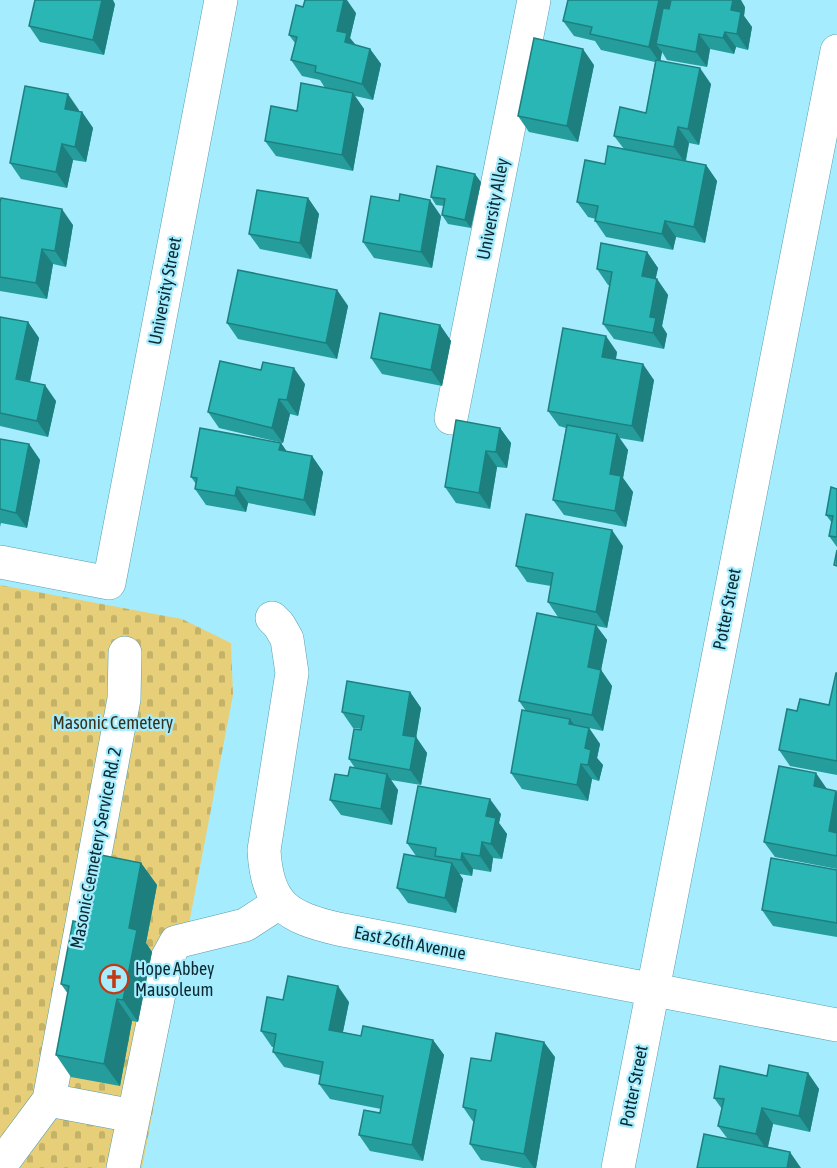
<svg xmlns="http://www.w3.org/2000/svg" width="837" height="1168" font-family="'Asap Condensed',sans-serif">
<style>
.cemetery{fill:url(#cemetery-stones)}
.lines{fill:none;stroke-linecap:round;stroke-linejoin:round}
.minor-casing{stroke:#579dad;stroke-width:34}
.minor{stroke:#fff;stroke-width:33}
.wall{fill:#259d9d}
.shaded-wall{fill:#1e7f7f}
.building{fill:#2bb6b6;stroke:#1e7f7f;stroke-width:1.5}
.labels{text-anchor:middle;stroke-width:4.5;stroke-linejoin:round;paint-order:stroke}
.street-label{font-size:18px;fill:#0c2a31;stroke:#a5edfe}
.park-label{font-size:18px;fill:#37321d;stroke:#a5edfe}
.poi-label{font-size:18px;fill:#0c2a31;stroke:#a5edfe;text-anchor:start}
</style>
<defs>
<pattern id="cemetery-stones" width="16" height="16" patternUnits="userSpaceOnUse" patternTransform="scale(1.5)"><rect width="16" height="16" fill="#e6cf78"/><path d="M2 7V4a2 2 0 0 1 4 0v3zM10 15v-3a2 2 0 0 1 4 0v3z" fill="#c4b268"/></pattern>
</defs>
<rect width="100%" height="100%" fill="#a5edfe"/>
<path class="cemetery" d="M0,585L182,619L231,643L233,695L142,1168H0Z"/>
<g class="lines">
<g class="minor-casing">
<path id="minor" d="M451,418L534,0
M0,562L109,583L221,0
M272,618L279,625L287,639L292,673L264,850C267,906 288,917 338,929L837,1025
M125,653L124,699L49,1100L133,1116
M0,1166L49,1100
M123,1168L166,960L176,942L245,925L279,903
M618,1168L837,51"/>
</g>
<use href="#minor" class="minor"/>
</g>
<path class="wall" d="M670,1L745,7L744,16L752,27L748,50L736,47L734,54L710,49L707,67L667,60L662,52L660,61L711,84L699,145L689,143L686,161L706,165L717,181L705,243L676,237L673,250L606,237L595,221L596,219L588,217L577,202L605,164L624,149L614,136L646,113L655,62L601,50L595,41L574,36L563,21Z
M115,4L104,55L40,42L29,26Z
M356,13L350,38L356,45L370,49L381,64L373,100L355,96L364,109L353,171L276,156L265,141L297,111L325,88L320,80L302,76L291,60L295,43L289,35Z
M594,65L578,142L529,132L518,116Z
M79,110L78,111L82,112L93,128L86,162L73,160L67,188L21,179L10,163Z
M481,182L471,228L448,224L442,215L444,206L436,205L431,197Z
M308,198L319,214L311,259L260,249L249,234Z
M399,201L441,216L432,268L374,258L363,242Z
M0,202L73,225L66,267L53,264L47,299L0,291Z
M647,252L658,268L655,279H657L668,295L662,326L667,334L664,349L614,339L603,324L610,285H608L597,269Z
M337,290L348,306L337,359L238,339L227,323Z
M0,317L28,322L39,338L30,382L56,401L48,437L0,426Z
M440,325L451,341L442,386L382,374L371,358Z
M617,352L616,359L654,380L643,442L619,438L628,450L623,478L633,492L626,527L564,515L553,500L566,428L559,426L548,411Z
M305,384L298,416L290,414L283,443L219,428L208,412Z
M500,428L511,443L507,468L497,467L490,509L456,503L445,487Z
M0,439L29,444L40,460L27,528L1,523L0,527Z
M281,443L286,451L312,456L323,472L315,516L248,503L246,512L206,505L195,489L196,484L191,477Z
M837,489V547L829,536L832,523L826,515Z
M623,546L607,628L596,626L607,640L601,670L612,686L603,731L589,728L600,744L597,758L603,765L599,781L592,779L588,801L522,789L511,773L526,711L519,701L558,617L548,602L551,586L527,582L516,566Z
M837,673V775L790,766L779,750L797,711L829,705Z
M410,692L421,708L416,737L427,753L421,785L391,780L398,790L392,825L341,815L330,800L355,768L349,759L362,729L353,728L342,712Z
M827,789L837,792V869L775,857L764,842Z
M501,814L499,823L507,834L502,859L493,858L491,872L473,869L472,876L459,874L463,879L456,913L408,903L397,888L416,856L407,843Z
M141,863L157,885L146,943L152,952L138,1022L132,1021L120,1086L71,1077L56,1055L68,994L61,984L82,923Z
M837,870V937L773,926L762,910Z
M283,1000L349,1002L343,1032L361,1036L433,1040L444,1055L423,1161L370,1151L359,1135L380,1113L381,1109L330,1099L319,1084L320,1075L284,1067L273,1052V1047H272L261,1031Z
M555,1057L536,1168H523L481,1160L470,1144L474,1123L463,1107L491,1061Z
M808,1073L819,1089L810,1132L773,1124L768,1147L801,1168L727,1138L718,1126L722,1109L714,1098L767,1076Z"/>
<path class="shaded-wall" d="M102,0H113L115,4L104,55L93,40Z
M344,0H347L356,13L350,38L358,49L356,58L337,31Z
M659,0H670L672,3L656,44L662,52L660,63L649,47Z
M733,0H741L745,7L744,16L752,27L748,50L737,34L731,10Z
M725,32L736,47L734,54L723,38Z
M699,34L710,49L707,67L696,52Z
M370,49L381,64L373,100L362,84Z
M583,49L594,65L578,142L567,126Z
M700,68L711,84L699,145L688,129Z
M353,93L364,109L353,171L342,155Z
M68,94L79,110L76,124L65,109Z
M82,112L93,128L86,162L75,147Z
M678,127L689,143L685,163L674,147Z
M62,144L73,160L67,188L56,172Z
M706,165L717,181L705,243L694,227Z
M475,174L481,182L471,228L465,220Z
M308,198L319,214L311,259L300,243Z
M430,200L441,216L432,268L421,252Z
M62,209L73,225L66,267L55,251Z
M665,221L676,237L673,250L662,234Z
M42,249L53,264L47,299L36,283Z
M647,252L658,268L653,292L642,276Z
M657,279L668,295L662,326L667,334L664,349L653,333L650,317Z
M337,290L348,306L337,359L326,343Z
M28,322L39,338L27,395L16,379Z
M440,325L451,341L442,386L431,370Z
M606,336L617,352L613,373L602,357Z
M643,364L654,380L643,442L632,426Z
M294,368L305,384L298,416L287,400Z
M45,385L56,401L48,437L37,421Z
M279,399L290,414L283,443L272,428Z
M500,428L511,443L507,468L496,452Z
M617,434L628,450L623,478L633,492L626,527L615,511L610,474Z
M281,443L292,459L279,450Z
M29,444L40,460L27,528L16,513Z
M486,451L497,467L490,509L479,493Z
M312,456L323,472L315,516L304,500Z
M237,487L248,503L246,512L235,496Z
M612,530L623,546L607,628L596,612Z
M596,625L607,640L601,670L612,686L603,731L592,715L588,667Z
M410,692L421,708L414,751L403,735Z
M570,719L581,734L569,724Z
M589,728L600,744L597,758L603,765L599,781L588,765L585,748Z
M416,737L427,753L421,785L410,770Z
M581,764L592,779L588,801L577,785Z
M816,773L827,789L825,802L814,786Z
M387,774L398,790L392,825L381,809Z
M836,791L837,792V843L829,831Z
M490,799L501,814L499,823L507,834L502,859L491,844L486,816Z
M482,842L493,858L491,872L480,856Z
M462,853L473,869L472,876L461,860Z
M141,863L157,885L146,943L152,952L138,1022L123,1000L129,928Z
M452,863L463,879L456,913L445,898Z
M338,986L349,1002L340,1046L329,1030Z
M117,999L132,1021L120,1086L104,1064Z
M433,1040L444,1055L423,1161L412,1145Z
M544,1042L555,1057L536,1168H534L524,1154Z
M808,1073L819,1089L810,1132L799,1116Z
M762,1108L773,1124L767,1150L756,1134Z
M790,1152L801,1168H787Z"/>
<path class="building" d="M35,0H102L93,40L29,26Z
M305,0H344L337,31L347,33L345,42L370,49L362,84L315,72L316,66L291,60L297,37L289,35L296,5L303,7Z
M568,0H659L649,47L590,34L592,27L563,21Z
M671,0H733L731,10L741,12L737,34L725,32L723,38L699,34L696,52L656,44L663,8L669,9Z
M534,38L583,49L567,126L518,116Z
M656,60L700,68L688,129L678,127L674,147L614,136L620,107L646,113Z
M301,83L353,93L342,155L265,141L271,106L297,111Z
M25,86L68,94L65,109L82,112L75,147L62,144L56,172L10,163Z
M608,146L706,165L694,227L665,221L662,234L595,221L598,206L577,202L585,160L605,164Z
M437,166L475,174L465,220L442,215L445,199L431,197Z
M257,190L308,198L300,243L249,234Z
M400,194L430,200L421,252L363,242L371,196L399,201Z
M1,198L62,209L55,251L42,249L36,283L0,277V202Z
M601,243L647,252L642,276L657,279L650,317L656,318L653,333L603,324L612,272L597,269Z
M238,270L337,290L326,343L227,323Z
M380,313L440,325L431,370L371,358Z
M0,317L28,322L16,379L45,385L37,421L0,413Z
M563,328L606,336L602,357L643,364L632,426L548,411Z
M220,361L261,370L263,362L294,368L287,400L279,399L272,428L208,412Z
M456,420L500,428L496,452L486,451L479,493L445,487Z
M567,425L617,434L610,474L621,476L615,511L553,500Z
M200,428L281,443L279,450L312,456L304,500L237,487L235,496L195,489L197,478L191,477Z
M0,439L29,444L16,513L0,509Z
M831,487L837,489V537L829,536L833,516L826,515Z
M526,514L612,530L596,612L548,602L553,573L516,566Z
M837,550V566L834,565Z
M537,613L596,625L588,667L601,670L592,715L519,701Z
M836,673H837V761L779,750L787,709L797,711L800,699L829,705Z
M347,681L410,692L403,735L416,737L410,770L349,759L354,729L361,730L364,716L342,712Z
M522,710L570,719L569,724L589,728L585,748L591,750L588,765L581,764L577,785L511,773Z
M779,766L816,773L814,786L836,791L829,831L837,833V856L764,842Z
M350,767L387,774L381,809L330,800L335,774L348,776Z
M418,786L490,799L486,816L496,818L491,844L482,842L480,856L462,853L461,860L435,856L436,848L407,843Z
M96,854L141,863L129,928L137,930L123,1000L117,999L104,1064L56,1055L69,986L61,984L73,921L82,923Z
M404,854L452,863L445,898L397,888Z
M771,858L837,870V923L762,910Z
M288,976L338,986L329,1030L361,1036L363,1026L433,1040L412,1145L359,1135L364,1110L380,1113L383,1096L319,1084L323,1062L273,1052L276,1034L261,1031L267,997L283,1000Z
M496,1033L544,1042L524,1154L470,1144L476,1110L463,1107L471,1058L491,1061Z
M769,1065L808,1073L799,1116L762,1108L756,1134L718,1126L724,1099L714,1098L720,1066L767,1076Z
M704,1134L790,1152L787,1168H697Z"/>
<defs>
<g id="church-ring" transform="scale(1.5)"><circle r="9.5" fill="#a5edfe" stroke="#c33916" stroke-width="1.5"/><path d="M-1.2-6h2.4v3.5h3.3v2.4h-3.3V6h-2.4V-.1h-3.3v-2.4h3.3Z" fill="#c33916"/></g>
</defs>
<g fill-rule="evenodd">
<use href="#church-ring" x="114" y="979"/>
</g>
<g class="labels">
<g class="street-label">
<text transform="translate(493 209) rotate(-79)" y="6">University Alley</text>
<text transform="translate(165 291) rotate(-79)" y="6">University Street</text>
<text transform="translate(727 609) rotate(-79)" y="6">Potter Street</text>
<text transform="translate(96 848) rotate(-79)" y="6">Masonic Cemetery Service Rd. 2</text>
<text transform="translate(410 943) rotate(11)" y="6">East 26th Avenue</text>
<text transform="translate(634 1086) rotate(-79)" y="6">Potter Street</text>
</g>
<g class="park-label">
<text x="113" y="729">Masonic Cemetery</text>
</g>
<g class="poi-label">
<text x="135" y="975">Hope Abbey<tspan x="135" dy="21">Mausoleum</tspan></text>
</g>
</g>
</svg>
